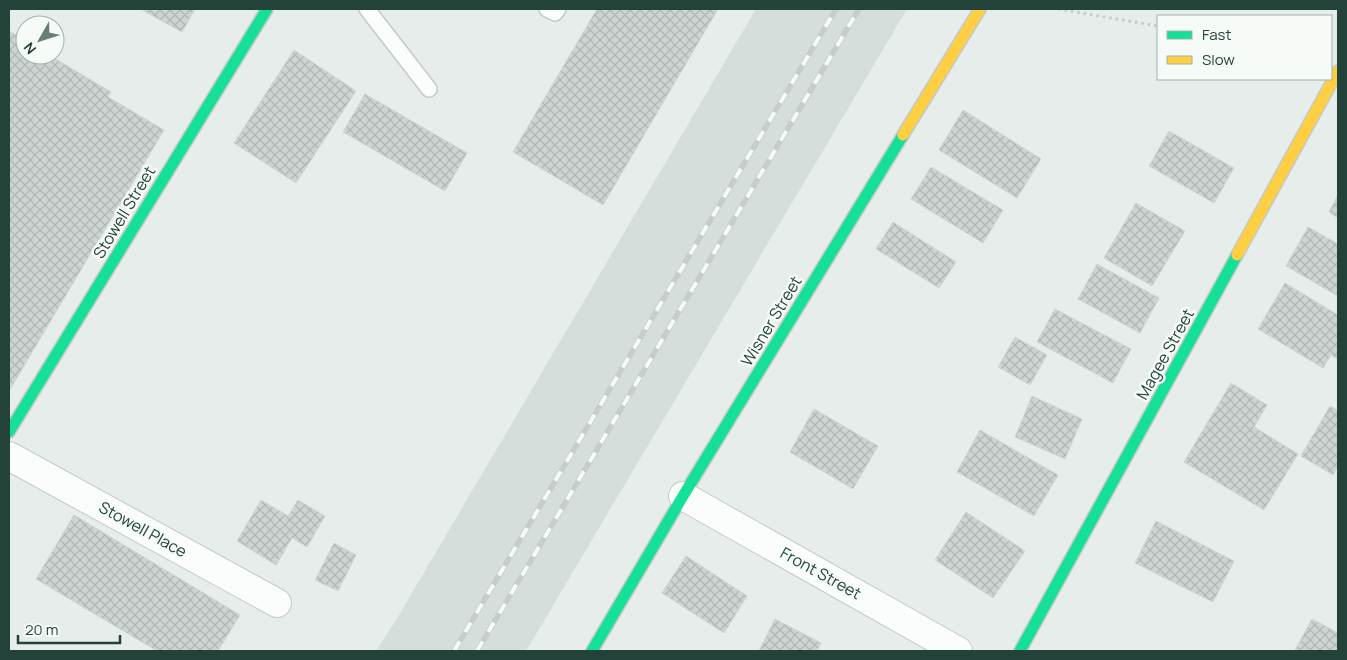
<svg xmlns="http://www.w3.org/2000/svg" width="1347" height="660" font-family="Manrope,sans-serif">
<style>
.built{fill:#d5deda}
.building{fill:url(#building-cross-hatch);stroke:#d0d6d3}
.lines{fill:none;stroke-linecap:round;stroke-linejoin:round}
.lane-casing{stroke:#c4cac7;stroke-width:18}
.street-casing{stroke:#c4cac7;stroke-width:30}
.fast-casing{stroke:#c3cac7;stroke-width:14}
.slow-casing{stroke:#c3cac7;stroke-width:14}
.path{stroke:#c2ccc9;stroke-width:3;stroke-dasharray:2.5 4;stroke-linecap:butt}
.lane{stroke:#fbfcfc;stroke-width:15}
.street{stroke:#fbfcfc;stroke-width:28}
.fast{stroke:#16e098;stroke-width:11}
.slow{stroke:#ffcf43;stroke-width:11}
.rail-casing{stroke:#c8cdcb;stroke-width:5.5}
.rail{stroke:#f6fbf8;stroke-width:4;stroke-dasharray:11;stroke-linecap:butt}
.labels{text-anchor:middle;stroke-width:5;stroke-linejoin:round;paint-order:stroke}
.street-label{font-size:16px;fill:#234239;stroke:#f6fbf8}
</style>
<defs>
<pattern id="building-cross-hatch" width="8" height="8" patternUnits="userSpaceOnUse" patternTransform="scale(1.25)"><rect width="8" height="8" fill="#ced4d1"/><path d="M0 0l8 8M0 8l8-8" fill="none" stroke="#b1b7b4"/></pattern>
</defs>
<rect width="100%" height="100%" fill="#e7edea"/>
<path class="built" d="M756,9H907L526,651H376L396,620Z"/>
<path class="building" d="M140,9H195L182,32Z
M597,9H718L603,205L513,152Z
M9,31L25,40V55H49L111,92L108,97L164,130L9,391Z
M294,50L356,91L296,183L234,143Z
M365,94L467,153L445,191L343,132Z
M963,110L1041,159L1017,198L939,150Z
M1169,131L1234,168L1214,203L1149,166Z
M931,167L1003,210L983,243L911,199Z
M1338,194V218L1329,212Z
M1136,203L1185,231L1152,286L1104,258Z
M893,222L956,262L939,288L876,249Z
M1308,227L1338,244V296L1286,266Z
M1097,264L1159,298L1140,333L1078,299Z
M1285,283L1338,315V359L1331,355L1323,368L1258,329Z
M1055,309L1131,349L1113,383L1037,342Z
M1015,337L1047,355L1030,385L998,367Z
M1231,383L1267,405L1254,427L1298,454L1264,510L1184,462Z
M1032,396L1082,419L1065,459L1015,437Z
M1330,406L1338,411V466L1333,475L1301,456Z
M814,409L878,446L853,489L790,452Z
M980,430L1058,475L1034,516L957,472Z
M261,500L288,516L298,500L325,516L307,547L292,538L276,565L237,541Z
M966,512L1025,551L993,598L935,560Z
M74,515L240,615L218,651H157L36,579Z
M1156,521L1234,561L1213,602L1135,563Z
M334,543L356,555L338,591L315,580Z
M686,556L747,596L724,633L662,593Z
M775,619L821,643L817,651H759Z
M1312,619L1338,633V651L1295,650Z"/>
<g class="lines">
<g class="lane-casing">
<path id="lane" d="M367,9L429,89
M547,9L555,13L558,9"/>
</g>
<g class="street-casing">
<path id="street" d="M9,456L277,603
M683,496L958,651"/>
</g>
<g class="fast-casing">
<path id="fast" d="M9,432L267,9
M592,651L683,496L903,135
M1020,651L1237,255"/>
</g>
<g class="slow-casing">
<path id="slow" d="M903,135L980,9
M1237,255L1338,71"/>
</g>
<path class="path" d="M1058,9L1158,26"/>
<use href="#lane" class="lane"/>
<use href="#street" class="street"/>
<use href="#fast" class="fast"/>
<use href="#slow" class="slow"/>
<g class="rail-casing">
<path id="rail" d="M454,651L836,9
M477,651L859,9"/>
</g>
<use href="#rail" class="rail"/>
</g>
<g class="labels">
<g class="street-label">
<text transform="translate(124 212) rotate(-59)" y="6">Stowell Street</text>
<text transform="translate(771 321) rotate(-59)" y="6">Wisner Street</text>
<text transform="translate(1165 354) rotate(-61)" y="6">Magee Street</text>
<text transform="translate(143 529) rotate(29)" y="6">Stowell Place</text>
<text transform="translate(821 573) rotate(29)" y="6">Front Street</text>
</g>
</g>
<rect width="1347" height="660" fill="none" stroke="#234239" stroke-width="20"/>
<rect x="1157" y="15" width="175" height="65" fill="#f6fbf8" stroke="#a2b1ac"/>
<rect x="1167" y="31" width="25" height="8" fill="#16e098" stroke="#a2b1ac"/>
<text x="1202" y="40" font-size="15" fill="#234239">Fast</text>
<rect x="1167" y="56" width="25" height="8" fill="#ffcf43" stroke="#a2b1ac"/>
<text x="1202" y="65" font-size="15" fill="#234239">Slow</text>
<g transform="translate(40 40) rotate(231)"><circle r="24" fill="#f6fbf8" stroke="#a2b1ac"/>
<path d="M0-4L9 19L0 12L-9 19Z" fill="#687e77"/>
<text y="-8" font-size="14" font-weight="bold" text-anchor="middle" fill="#234239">N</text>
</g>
<path d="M18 635v8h102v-8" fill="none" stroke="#234239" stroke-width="2.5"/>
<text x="25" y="635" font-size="15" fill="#234239" stroke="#f6fbf8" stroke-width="4" paint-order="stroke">20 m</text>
</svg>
